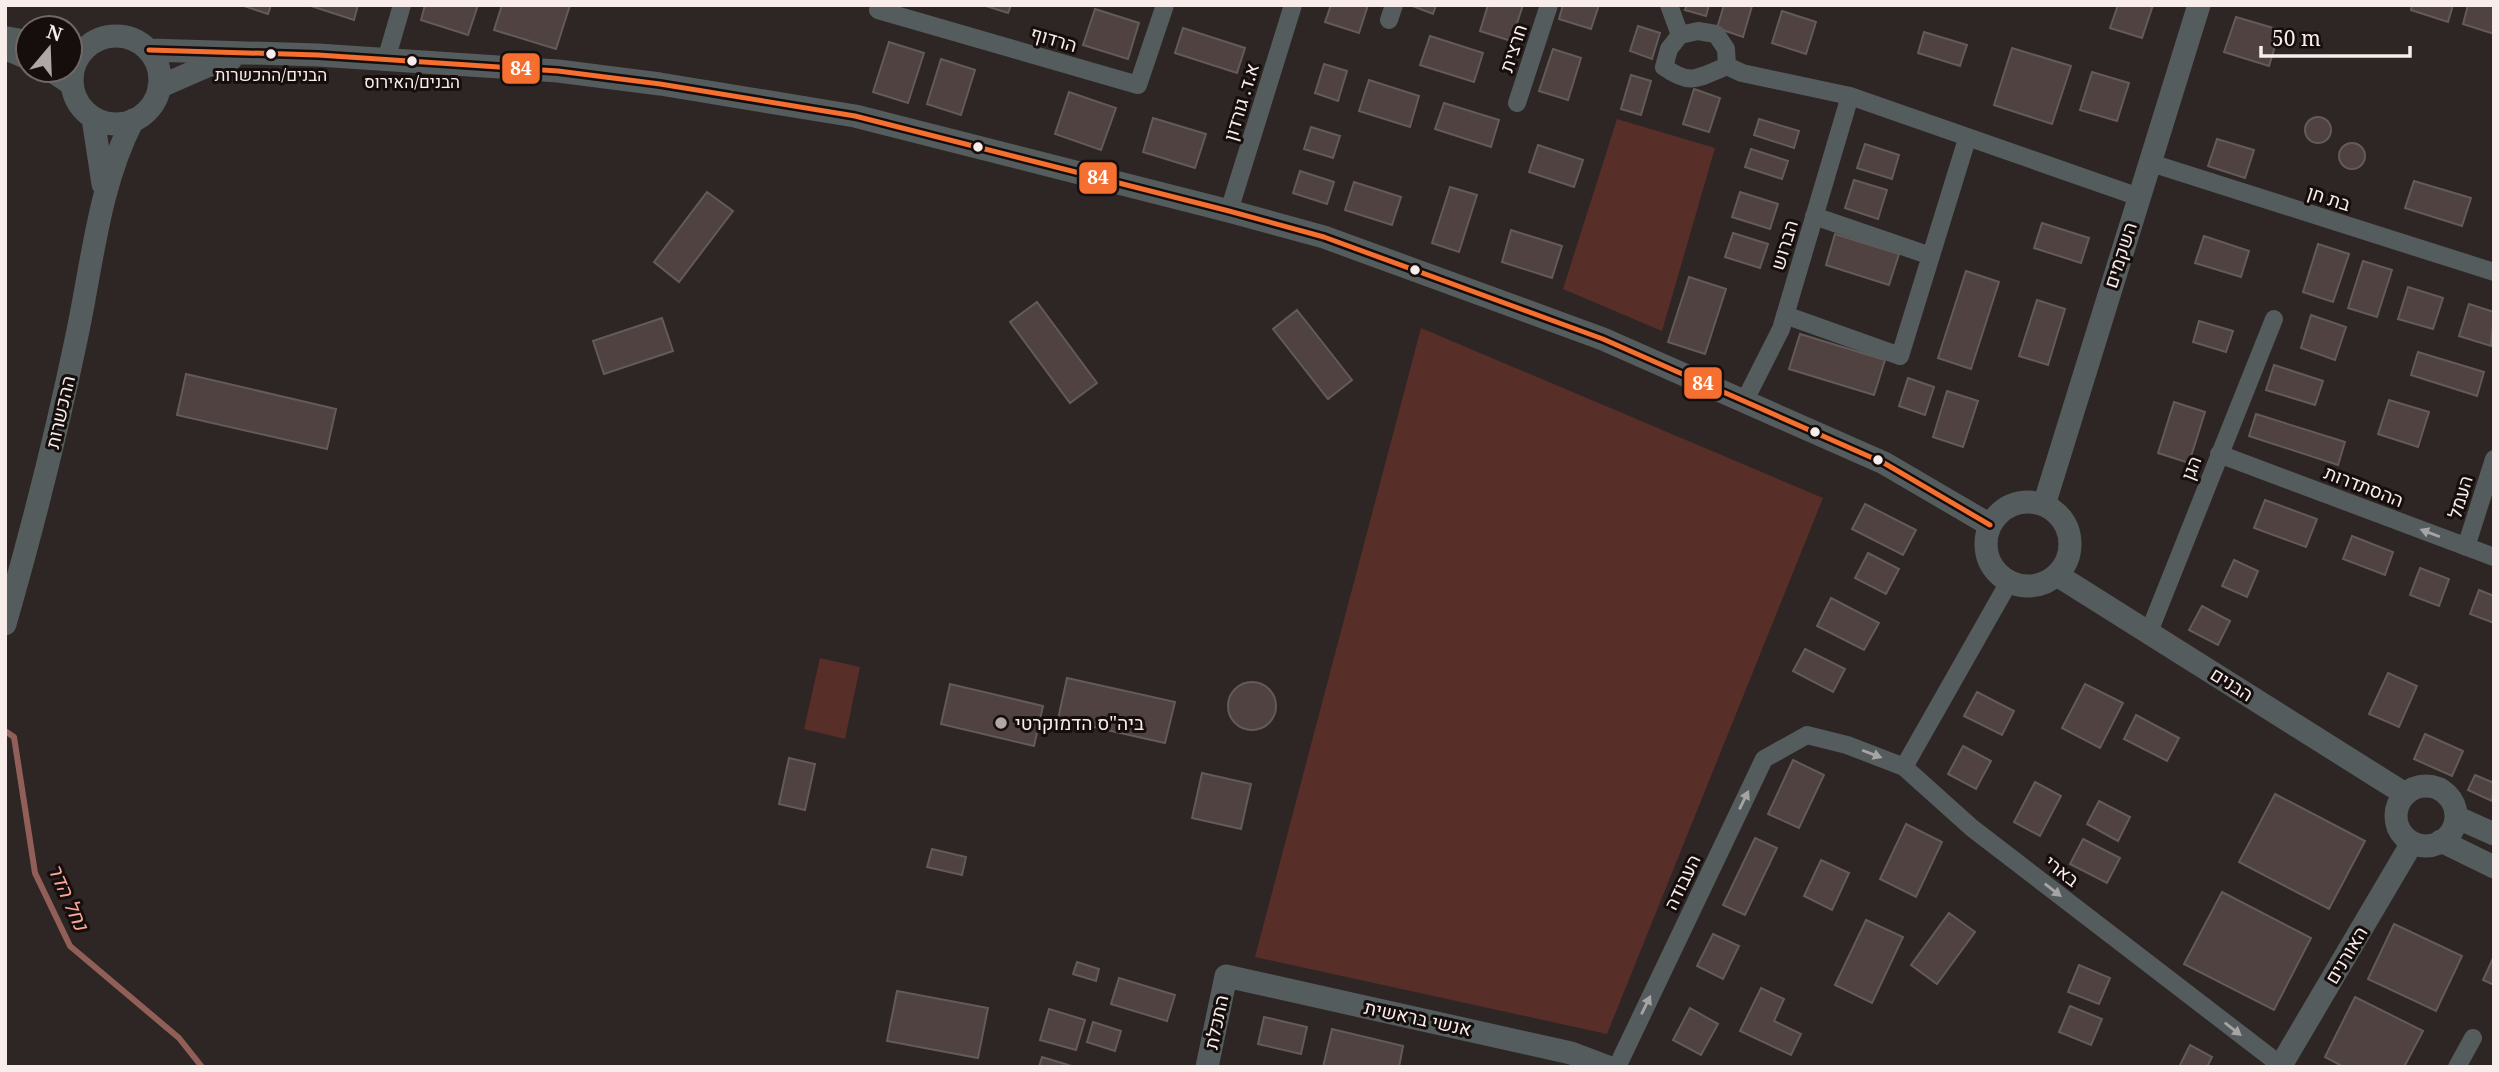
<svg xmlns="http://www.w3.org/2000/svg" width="2499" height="1072" font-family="'Noto Serif',Heebo,serif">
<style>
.green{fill:#582e28}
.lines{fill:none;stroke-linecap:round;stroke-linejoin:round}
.stream{stroke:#915f57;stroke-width:6}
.building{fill:#4f4240;stroke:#625b59;stroke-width:2}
.minor{stroke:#555c5d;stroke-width:18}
.tertiary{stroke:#555c5d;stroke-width:23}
.bus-1-casing{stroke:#150e0d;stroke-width:10}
.bus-1{stroke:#f46f30;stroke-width:5}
.oneway{fill:#a6a4a4}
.bus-dot{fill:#f8edeb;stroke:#150e0d;stroke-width:2.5}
.poi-dot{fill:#b1a7a5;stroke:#150e0d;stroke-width:2.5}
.labels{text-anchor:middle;stroke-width:6;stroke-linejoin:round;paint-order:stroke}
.bus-label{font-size:17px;fill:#f8edeb;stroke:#150e0d}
.street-label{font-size:19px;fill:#f8edeb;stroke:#150e0d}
.poi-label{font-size:19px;fill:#f8edeb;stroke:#150e0d;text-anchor:start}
.water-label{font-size:21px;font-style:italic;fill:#fca79a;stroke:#150e0d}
.line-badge{stroke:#150e0d;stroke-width:2.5}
.badge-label{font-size:19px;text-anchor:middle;font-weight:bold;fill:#fff}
</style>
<rect width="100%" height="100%" fill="#2e2624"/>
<path class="green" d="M1617,119L1715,148L1662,331L1563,289Z
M1421,328L1823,498L1607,1034L1255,957Z
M820,658L860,667L845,739L804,729Z"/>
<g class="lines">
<path class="stream" d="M5,731L14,737L35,873L70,946L179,1038L202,1067"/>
</g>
<path class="building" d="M241,5H271L268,14Z
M308,5H358L354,20Z
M425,5H478L468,35L421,20Z
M502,5H570L556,49L494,30Z
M983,5H1011L1008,13Z
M1331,5H1368L1359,33L1325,22Z
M1410,5H1436L1433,14Z
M1488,5H1523L1511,41L1480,31Z
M1563,5H1599L1591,29L1559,19Z
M1687,5H1709L1706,16L1685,10Z
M1724,5L1752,6L1743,37L1717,28Z
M2118,5H2153L2142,38L2110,28Z
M2412,5H2453L2448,22L2411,10Z
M2468,5H2494V34L2463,24Z
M1095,9L1139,23L1128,59L1083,45Z
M1782,11L1816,22L1806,54L1772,43Z
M2236,17L2280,30L2269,66L2224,52Z
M1638,26L1660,33L1652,59L1630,51Z
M1183,28L1245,48L1237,73L1175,53Z
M1924,32L1967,45L1960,66L1918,53Z
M1430,36L1483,53L1474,82L1420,65Z
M889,42L924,53L908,103L873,92Z
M2012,48L2071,66L2052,124L1994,105Z
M1553,49L1581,58L1568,100L1539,91Z
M941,59L975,70L961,115L927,104Z
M1324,64L1347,71L1338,101L1315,93Z
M2092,72L2129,83L2117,121L2080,110Z
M1631,75L1651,81L1641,115L1621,109Z
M1369,80L1419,96L1410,127L1359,111Z
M1694,89L1720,98L1709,132L1683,124Z
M1069,92L1116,108L1101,150L1055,134Z
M1444,103L1499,120L1491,147L1435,129Z
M2305 130a13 13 0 1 1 26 0a13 13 0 1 1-26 0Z
M1153,118L1206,134L1195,168L1143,152Z
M1759,119L1799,131L1794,148L1754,135Z
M1311,127L1340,136L1333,158L1304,149Z
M2217,139L2254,150L2245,178L2208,166Z
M2339 156a13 13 0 1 1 26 0a13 13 0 1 1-26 0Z
M1865,144L1899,155L1892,179L1857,168Z
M1538,145L1583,160L1574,187L1529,172Z
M1751,149L1788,161L1782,179L1745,167Z
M1300,171L1334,182L1327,204L1293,193Z
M1854,180L1887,190L1878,219L1845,208Z
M2414,181L2471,198L2462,226L2405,208Z
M1354,182L1401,197L1392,225L1345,210Z
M1450,187L1477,195L1459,252L1432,243Z
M707,192L733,211L679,282L654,262Z
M1740,192L1778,204L1770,229L1732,217Z
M2042,223L2089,238L2081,263L2034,248Z
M1511,230L1562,246L1552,278L1502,262Z
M1733,233L1768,244L1760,268L1725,257Z
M1835,234L1899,254L1889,285L1826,265Z
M2204,236L2249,251L2241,277L2195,263Z
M2318,244L2349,254L2333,302L2303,292Z
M2363,261L2392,270L2377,317L2348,308Z
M1966,271L1999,282L1971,369L1938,358Z
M1689,277L1726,289L1705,354L1668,342Z
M2408,287L2443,298L2433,329L2398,319Z
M2037,300L2065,309L2048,365L2019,356Z
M1037,302L1097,383L1070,403L1010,322Z
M2469,304L2494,312L2491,346L2459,336Z
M1297,310L1352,380L1328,399L1273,329Z
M2311,315L2346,327L2335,360L2301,348Z
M662,318L673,351L604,374L593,341Z
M2199,321L2233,331L2226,352L2193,342Z
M1800,334L1885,360L1874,395L1789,369Z
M2418,352L2484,372L2477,396L2411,375Z
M2274,365L2323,381L2315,405L2266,390Z
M186,374L336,409L327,449L177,415Z
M1908,378L1934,387L1925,415L1899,406Z
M1947,391L1978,401L1963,447L1933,437Z
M2389,400L2429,412L2418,447L2378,434Z
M2174,402L2205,412L2189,463L2158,453Z
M2256,414L2345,442L2338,465L2249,436Z
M2265,500L2317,519L2306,547L2254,528Z
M1865,504L1916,530L1903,555L1852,529Z
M2352,536L2393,552L2385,575L2343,559Z
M1868,553L1899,569L1886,594L1855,578Z
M2234,560L2258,571L2247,597L2222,586Z
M2420,568L2449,579L2439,606L2410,595Z
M2479,590L2494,596V623L2470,614Z
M1831,598L1879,623L1864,650L1817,626Z
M2202,606L2230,621L2218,645L2189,630Z
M1805,649L1845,669L1833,692L1793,671Z
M2388,673L2417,686L2399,727L2369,714Z
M1067,678L1175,702L1165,743L1058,719Z
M1228 706a24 24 0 1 1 48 0a24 24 0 1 1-48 0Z
M950,684L1043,706L1034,746L941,724Z
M2085,684L2123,703L2100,748L2062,728Z
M1977,692L2014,711L2002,735L1964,716Z
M2136,715L2179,738L2167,761L2124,739Z
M2425,734L2463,751L2452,776L2414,759Z
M1963,746L1991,761L1976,789L1948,774Z
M789,758L815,764L805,810L779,804Z
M1793,760L1824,775L1799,828L1768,814Z
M1202,773L1251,784L1241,829L1192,818Z
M2475,775L2494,783L2492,801L2468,790Z
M2035,782L2061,796L2040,836L2014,822Z
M2275,794L2365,841L2329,909L2239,862Z
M2099,801L2130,817L2118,841L2087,824Z
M1906,824L1942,842L1916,897L1880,879Z
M1755,838L1777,848L1745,915L1723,905Z
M2083,839L2120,858L2107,883L2070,864Z
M932,849L966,857L962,875L927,867Z
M1821,860L1849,873L1832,910L1804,896Z
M2222,892L2311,938L2274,1010L2184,964Z
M1949,913L1975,932L1937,984L1911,965Z
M1866,920L1903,937L1872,1003L1835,985Z
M2394,924L2462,956L2436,1011L2368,979Z
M1713,934L1739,946L1723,979L1697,966Z
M2494,956V985L2483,980Z
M1077,962L1099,969L1096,981L1073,974Z
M2079,965L2110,978L2099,1004L2068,992Z
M1119,978L1175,995L1167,1021L1111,1004Z
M1761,988L1784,999L1774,1021L1801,1034L1791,1055L1740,1031Z
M897,991L988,1008L978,1058L887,1041Z
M2355,997L2423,1031L2404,1067H2344L2325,1057Z
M2070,1006L2102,1019L2091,1045L2059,1032Z
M1690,1008L1718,1024L1701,1055L1673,1040Z
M1049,1009L1085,1020L1076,1050L1040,1040Z
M1264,1017L1307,1027L1301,1054L1258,1044Z
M1093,1022L1121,1031L1115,1051L1087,1042Z
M1332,1029L1403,1046L1399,1067H1323Z
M2190,1045L2212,1057L2207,1067H2179Z
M1042,1057L1075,1067H1039Z"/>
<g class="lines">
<path class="minor" d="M1669,5L1680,35L1698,31L1716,34L1726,49L1727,66L1742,73L1850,96
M878,10L1138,85L1165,5
M1389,20L1394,5
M5,35L28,39
M1680,35L1669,49L1664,67C1692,87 1699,77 1727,66
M70,45L87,47
M5,51L28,61
M386,60L402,5
M46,70L73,88
M1517,103L1549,5
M2151,163L2494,272
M1229,211L1293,5
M1814,216L1931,256
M1785,315L1900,356L1967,139
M1744,402L1781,329L1850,96L2139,197
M2219,454L2494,557
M2466,547L2494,459
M2149,632L2274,319
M1904,767L2009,582
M1617,1067L1764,759L1807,735L1847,745L1904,767L1972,828L2283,1067
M2457,1067L2473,1038"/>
<path class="tertiary" d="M72 80a44 44 0 1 1 88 0a44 44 0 1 1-88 0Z
M149,50L318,55L558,71L660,84L855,116L1229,211L1324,237L1603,339L1884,463L1990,525
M159,87L207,66L231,59
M93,118L103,184
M1986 544a42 42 0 1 1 84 0a42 42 0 1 1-84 0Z
M2044,505L2199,5
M2057,575L2405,794
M5,624C32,530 56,436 76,340C92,267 98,187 133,120
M2396 816a30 30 0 1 1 60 0a30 30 0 1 1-60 0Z
M2456,817L2494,834
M2441,841L2494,867
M1207,1067L1226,976L1571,1053L1608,1067
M2280,1067L2412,843"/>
<g class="bus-1-casing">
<path id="bus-1" d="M149,50L318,55L558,71L660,84L855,116L1229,211L1324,237L1603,339L1884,463L1990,525"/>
</g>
<use href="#bus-1" class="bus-1"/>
</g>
<defs><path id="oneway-solid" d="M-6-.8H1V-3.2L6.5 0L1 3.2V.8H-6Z" transform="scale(1.75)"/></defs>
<g class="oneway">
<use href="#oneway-solid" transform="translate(2430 533) rotate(-159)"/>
<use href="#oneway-solid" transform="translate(1872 754) rotate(21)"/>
<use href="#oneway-solid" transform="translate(1744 800) rotate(-64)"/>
<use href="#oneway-solid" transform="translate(2053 890) rotate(38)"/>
<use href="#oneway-solid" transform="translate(1646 1005) rotate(-64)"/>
<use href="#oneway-solid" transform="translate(2233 1029) rotate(38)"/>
</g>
<g class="bus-dot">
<circle cx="271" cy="54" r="6"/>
<circle cx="412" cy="61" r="6"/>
<circle cx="978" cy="147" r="6"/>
<circle cx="1415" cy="270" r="6"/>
<circle cx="1815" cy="432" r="6"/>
<circle cx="1878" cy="460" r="6"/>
</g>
<circle class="poi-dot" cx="1001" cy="723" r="7"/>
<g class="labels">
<g class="bus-label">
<text x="271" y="81">הבנים/ההכשרות</text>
<text x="412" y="88">הבנים/האירוס</text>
</g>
<g class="street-label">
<text transform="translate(1054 39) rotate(16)" y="7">הרדוף</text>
<text transform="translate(1513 48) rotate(-72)" y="7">חרצית</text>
<text transform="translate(1241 102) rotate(-73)" y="7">א.ד. גורדון</text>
<text transform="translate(2329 198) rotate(18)" y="7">בת חן</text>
<text transform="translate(1784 245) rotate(-73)" y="7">הברוש</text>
<text transform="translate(2120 255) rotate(-72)" y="7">השקמים</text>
<text transform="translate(60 412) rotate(-77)" y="7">ההכשרות</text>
<text transform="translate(2191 468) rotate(-68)" y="7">הגן</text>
<text transform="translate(2364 486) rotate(21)" y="7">ההסתדרות</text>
<text transform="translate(2460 497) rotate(-73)" y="7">העמל</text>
<text transform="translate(2232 684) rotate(32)" y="7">הבנים</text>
<text transform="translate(2062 871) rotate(38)" y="7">בארי</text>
<text transform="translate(1682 882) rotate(-64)" y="7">העבודה</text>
<text transform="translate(2346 955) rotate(-59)" y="7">האורנים</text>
<text transform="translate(1418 1018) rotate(12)" y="7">אנשי בראשית</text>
<text transform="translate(1216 1022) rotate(-78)" y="7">התכלת</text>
</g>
<g class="poi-label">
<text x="1015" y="730">ביה"ס הדמוקרטי</text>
</g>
<g class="water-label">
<text transform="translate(68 897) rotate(66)" y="7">נחל הדר</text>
</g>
</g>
<g class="line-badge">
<rect x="501" y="52" width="40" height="33" rx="7" fill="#f46f30"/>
<rect x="1078" y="161" width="40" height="34" rx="7" fill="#f46f30"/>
<rect x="1683" y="366" width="40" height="34" rx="7" fill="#f46f30"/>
</g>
<g class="badge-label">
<text x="521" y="75">84</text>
<text x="1098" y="184">84</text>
<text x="1703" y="390">84</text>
</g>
<rect width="2499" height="1072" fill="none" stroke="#f8edeb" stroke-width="14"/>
<g transform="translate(49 49) rotate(19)"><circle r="33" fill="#150e0d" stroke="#706766" stroke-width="2"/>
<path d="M0-5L12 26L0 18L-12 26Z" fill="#b1a7a5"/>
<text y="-10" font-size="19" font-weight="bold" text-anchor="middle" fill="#f8edeb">N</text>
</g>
<path d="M2261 46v10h149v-10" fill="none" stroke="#f8edeb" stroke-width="3.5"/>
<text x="2272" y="46" font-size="21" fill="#f8edeb" stroke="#150e0d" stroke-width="5" paint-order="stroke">50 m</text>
</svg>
